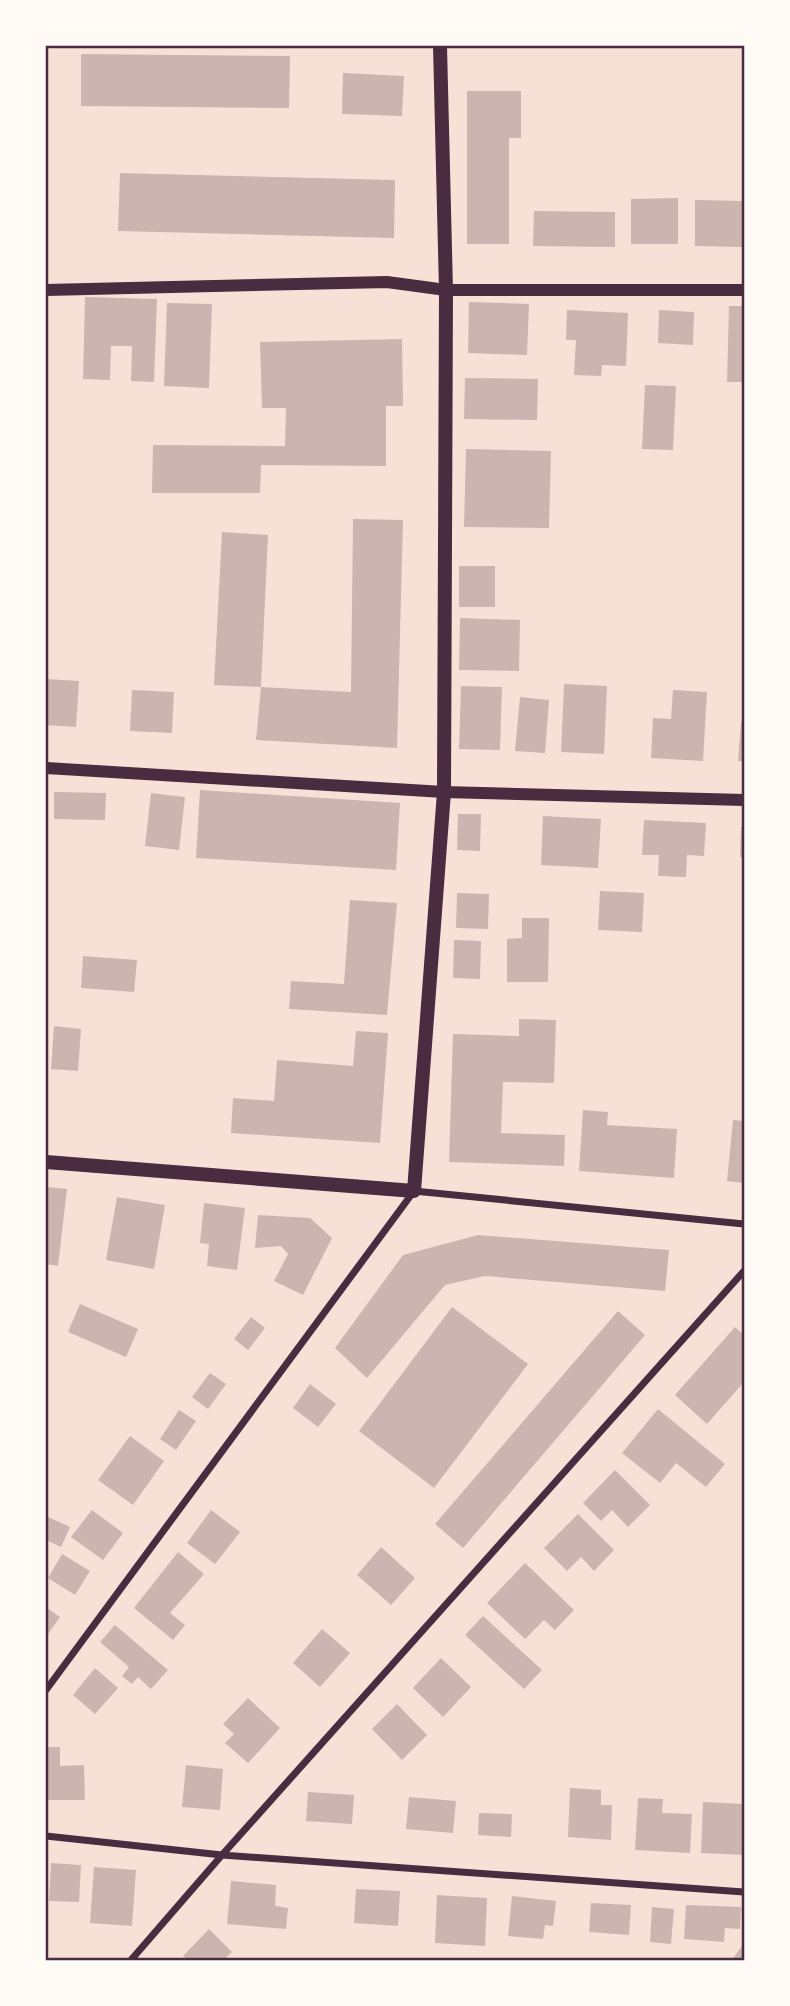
<svg xmlns="http://www.w3.org/2000/svg" width="790" height="2006" font-family="'Fira Sans Condensed',sans-serif">
<style>
.building{fill:#ccb4b1}
.lines{fill:none;stroke-linecap:round;stroke-linejoin:round}
.minor{stroke:#4a2c40;stroke-width:7}
.tertiary{stroke:#4a2c40;stroke-width:12}
.secondary{stroke:#4a2c40;stroke-width:14}
.neatline{fill:none;stroke:#4a2c40;stroke-width:2.5}
</style>
<rect width="100%" height="100%" fill="#f7e1d7"/>
<path class="building" d="M81,54L290,56L289,108L81,106Z
M343,73L404,76L402,116L342,114Z
M467,91H521V138H509V244H467Z
M120,173L395,180L394,238L118,231Z
M678,198V244H631V199Z
M695,200L744,201V247L695,246Z
M534,211L615,212V247L533,246Z
M85,297L157,299L154,382L131,381L132,346H111L110,380L83,379Z
M469,302L529,304L527,355L468,353Z
M167,303L212,304L209,388L164,386Z
M729,306H744V382H727Z
M567,310L628,313L626,366L602,365L601,376L574,375L576,340H566Z
M659,310L694,312L693,345L658,343Z
M402,339L403,406H386V466L261,465L260,493H152L153,445L285,446L286,408H262L260,342Z
M465,378L538,379L537,420L464,419Z
M645,385L676,386L673,450L642,449Z
M466,449L551,451L549,528L464,527Z
M353,519L403,520L397,748L256,740L261,687L351,692Z
M222,532L268,535L261,687L214,685Z
M459,566H495V607H459Z
M460,618L520,620L519,671L459,670Z
M46,679L79,681L76,727L46,725Z
M564,684L607,686L604,754L561,752Z
M461,686L502,687L500,750L459,749Z
M132,690L174,692L172,733L130,731Z
M673,690L707,692L703,761L651,758L653,718L671,719Z
M520,697L549,700L545,753L515,751Z
M741,722H744V761H738Z
M200,790L400,803L396,870L196,858Z
M54,792L106,793L105,820L54,819Z
M151,793L185,797L179,850L145,846Z
M458,814H481L480,851L457,850Z
M543,816L601,819L598,868L541,865Z
M644,820L706,823L704,856L687,855L686,877L658,876L659,855H642Z
M741,827H744V858L740,857Z
M600,891L644,893L642,932L598,930Z
M457,893L489,894L488,929L456,928Z
M350,900L397,903L387,1015L289,1009L291,981L344,984Z
M522,918H549L548,982H507V939L522,938Z
M454,940L481,941L480,979L453,978Z
M83,956L137,960L134,992L81,988Z
M519,1019L556,1020L554,1083L503,1082L501,1133L565,1135L564,1166L449,1162L453,1034L519,1036Z
M54,1026L81,1029L78,1071L51,1069Z
M356,1031L388,1033L380,1143L231,1133L233,1098L274,1101L277,1060L353,1066Z
M583,1110L608,1112L607,1125L677,1129L674,1178L579,1171Z
M733,1120L744,1121V1183L727,1181Z
M46,1187L67,1189L58,1266L46,1264Z
M117,1197L165,1205L154,1269L106,1260Z
M204,1203L245,1208L237,1270L207,1266L209,1244L200,1243Z
M258,1215L310,1218L332,1238L303,1295L274,1281L288,1254L281,1246L255,1248Z
M478,1235L669,1250L665,1291L485,1276L445,1285L367,1378L335,1348L403,1255Z
M80,1304L138,1329L126,1357L68,1332Z
M452,1307L528,1364L434,1488L359,1431Z
M618,1311L645,1335L463,1548L435,1524Z
M251,1317L265,1328L248,1350L234,1339Z
M735,1327L744,1335V1382L707,1424L675,1395Z
M210,1373L226,1384L208,1409L192,1397Z
M310,1384L336,1404L318,1427L293,1408Z
M658,1409L725,1464L706,1487L676,1463L660,1483L622,1453Z
M179,1410L196,1421L176,1450L160,1439Z
M130,1436L164,1461L133,1505L98,1480Z
M615,1470L650,1505L628,1527L612,1510L601,1521L583,1503Z
M92,1510L123,1533L103,1560L71,1537Z
M211,1510L240,1532L215,1564L187,1543Z
M578,1514L614,1550L594,1571L581,1557L567,1571L544,1548Z
M46,1516L70,1527L61,1547L46,1540Z
M381,1547L415,1578L391,1605L357,1575Z
M178,1552L204,1574L170,1613L185,1625L173,1640L134,1608Z
M62,1554L90,1571L75,1595L48,1578Z
M525,1563L574,1610L555,1630L544,1620L525,1639L487,1603Z
M46,1607L60,1617L46,1637Z
M483,1616L542,1670L524,1689L465,1635Z
M115,1625L168,1670L151,1689L138,1677L132,1684L122,1676L129,1667L100,1642Z
M322,1629L350,1653L320,1687L293,1663Z
M441,1658L471,1687L443,1717L413,1688Z
M95,1668L118,1688L95,1714L73,1695Z
M248,1698L280,1728L248,1763L225,1743L234,1734L223,1724Z
M397,1704L427,1735L402,1760L372,1729Z
M46,1747H60V1766L84,1765L85,1800H46Z
M186,1765L223,1769L220,1810L182,1807Z
M570,1788L601,1790V1805H612L611,1840L568,1837Z
M308,1792L354,1795L352,1824L306,1821Z
M409,1797L456,1801L453,1833L406,1829Z
M638,1798L663,1799L662,1813L692,1814L690,1853L635,1850Z
M703,1802L744,1804V1855L701,1853Z
M479,1813L512,1814L511,1837L478,1835Z
M51,1863L81,1865L79,1902L49,1901Z
M94,1867L136,1870L132,1926L90,1923Z
M231,1881L276,1885L275,1906L288,1908L286,1929L227,1924Z
M356,1889L400,1891L398,1926L354,1923Z
M437,1895L487,1898L485,1946L435,1943Z
M512,1896L556,1901L553,1926L545,1925L543,1939L508,1936Z
M591,1903L631,1905L629,1935L589,1932Z
M686,1905L741,1907L740,1929L725,1928L724,1942L684,1939Z
M652,1907L674,1909L671,1944L650,1942Z
M209,1929L232,1952L223,1960H188L183,1956Z
M744,1943V1960H732Z"/>
<g class="lines">
<path class="minor" d="M46,1690L414,1191L744,1224
M46,1836L222,1855L744,1892
M131,1960L222,1855L744,1271"/>
<path class="tertiary" d="M46,290L387,282L446,290H744
M46,768L444,792L744,800"/>
<path class="secondary" d="M46,1162L414,1191L444,792L446,290L440,46"/>
</g>
<rect width="790" height="2006" fill="none" stroke="#fffaf5" stroke-width="94"/>
<rect x="47" y="47" width="696" height="1912" class="neatline"/>
</svg>
